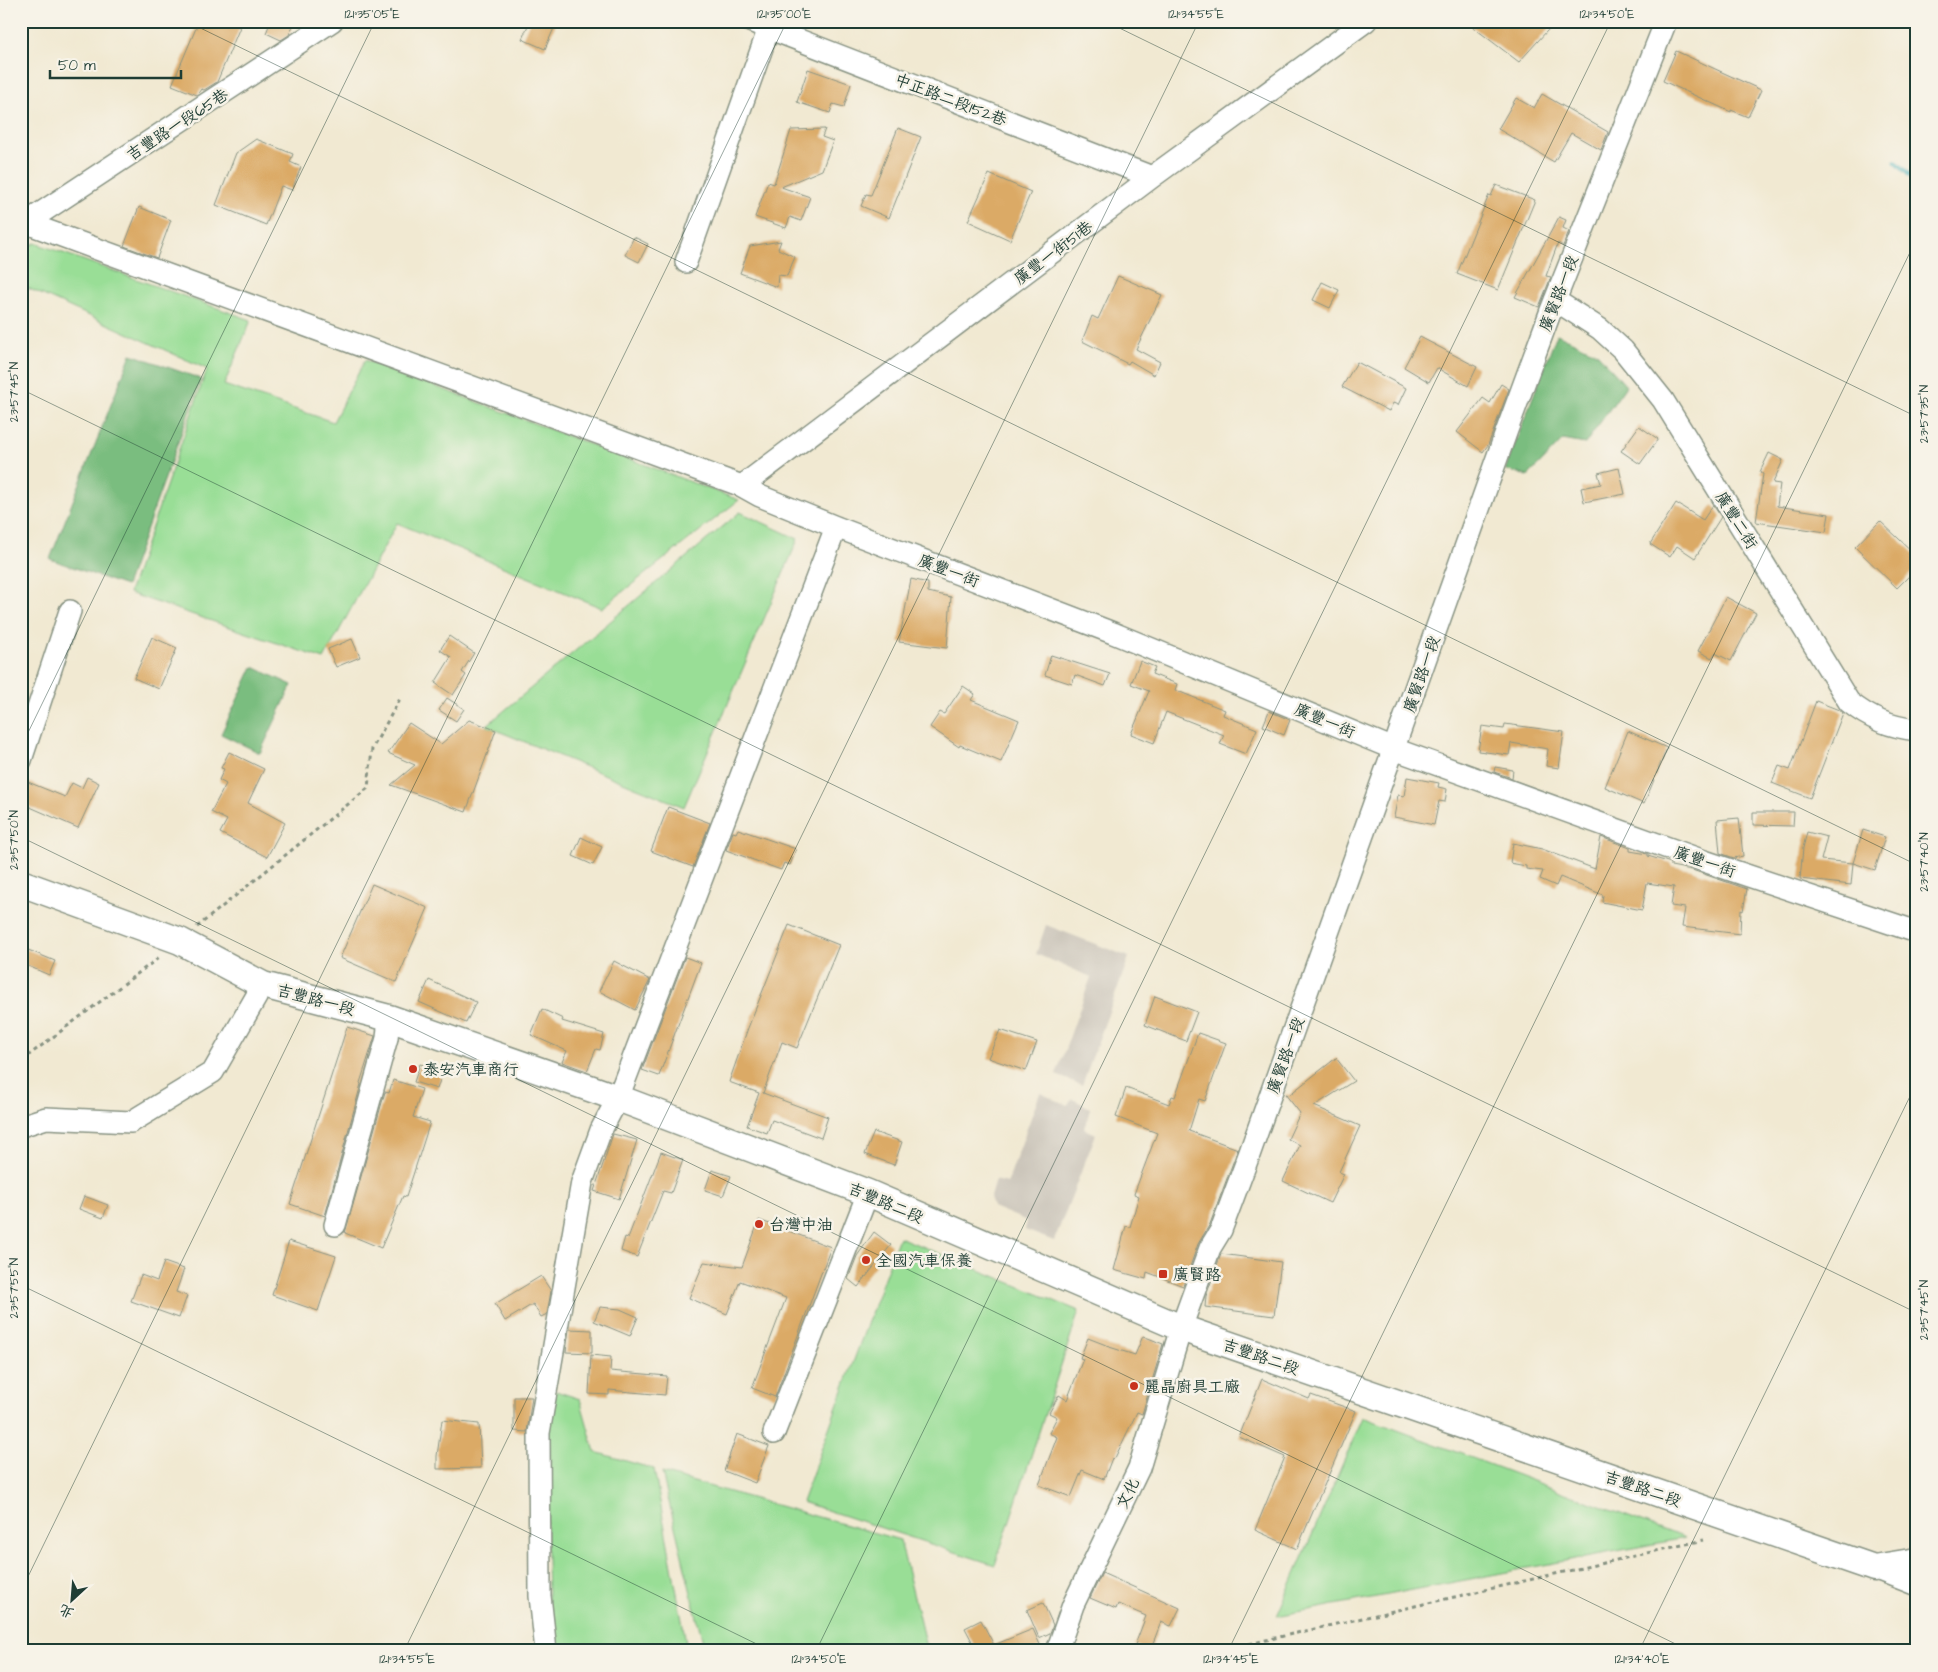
<svg xmlns="http://www.w3.org/2000/svg" width="1938" height="1672" font-family="'Architects Daughter','LXGW WenKai TC',sans-serif">
<style>
.industrial{fill:#c9c3b8}
.green{fill:#99de96;stroke:#5c8e65}
.forest{fill:#7abd7f;stroke:#4c7d5a}
.lines{fill:none;stroke-linecap:round;stroke-linejoin:round}
.stream{stroke:#39abb5;stroke-width:5}
.building{fill:#dbaa66}
.minor-casing{stroke:#889383;stroke-width:24}
.major-casing{stroke:#889383;stroke-width:29}
.path{stroke:#889383;stroke-width:3;stroke-dasharray:4 4;stroke-linecap:butt}
.minor{stroke:#fff;stroke-width:21}
.major{stroke:#fff;stroke-width:26}
.ticks{fill:none;stroke:#1f3d34;stroke-width:1;stroke-opacity:0.45}
.poi-dot{fill:#c8321e;stroke:#f7f3e8;stroke-width:2}
.labels{text-anchor:middle;stroke-width:5;stroke-linejoin:round;paint-order:stroke}
.street-label{font-size:16px;fill:#1f3d34;stroke:#f7f3e8}
.poi-label{font-size:16px;fill:#1f3d34;stroke:#f7f3e8;text-anchor:start}
.neatline{fill:none;stroke:#1f3d34;stroke-width:2}
.ticks-label{font-size:12px;text-anchor:middle;fill:#1f3d34}
</style>
<rect width="100%" height="100%" fill="#f7f3e8"/>
<filter id="ink" filterUnits="userSpaceOnUse"><feTurbulence type="fractalNoise" baseFrequency=".02" numOctaves="2"/><feDisplacementMap in="SourceGraphic" scale="10" xChannelSelector="R" yChannelSelector="G"/><feConvolveMatrix kernelMatrix="1 2 1 2 8 2 1 2 1" color-interpolation-filters="sRGB"/></filter>
<filter id="wash" filterUnits="userSpaceOnUse"><feTurbulence type="fractalNoise" baseFrequency=".0096" numOctaves="4" result="noise"/><feDisplacementMap in="SourceGraphic" scale="20" xChannelSelector="R" yChannelSelector="G"/><feGaussianBlur stdDeviation="1.12" result="paint"/><feColorMatrix in="noise" values="0 0 0 0 0 0 0 0 0 0 0 0 0 0 0 0 0 1.4 0 .05"/><feComposite in="paint" operator="in"/></filter>
<g filter="url(#wash)">
<rect width="100%" height="100%" fill="#f1e9d2"/>
<path class="industrial" d="M1046,925L1129,957L1082,1085L1056,1075L1091,977L1036,954Z
M1040,1093L1067,1105L1073,1099L1090,1108L1085,1129L1096,1134L1054,1241L1025,1230L1027,1221L993,1207L990,1197L995,1180L1007,1183Z"/>
<path class="green" d="M35,243L251,320L224,385L333,422L365,360L739,500L602,608L397,523L324,659L129,593L207,369L21,285V250Z
M740,512L798,539L684,807L486,726Z
M899,1237L1079,1311L995,1565L802,1502Z
M556,1391L580,1399L595,1452L654,1469L686,1642L662,1651H554L548,1597L544,1432Z
M1363,1417L1685,1538L1277,1616Z
M662,1473L900,1540L927,1651H705Z"/>
<path class="forest" d="M1557,334L1597,353L1626,386L1585,444L1563,440L1528,476L1505,470Z
M131,354L201,379L126,586L50,559Z
M253,667L292,685L260,753L221,734Z"/>
<g class="lines">
<path class="stream" d="M1896,162L1917,182"/>
</g>
<g id="blocks">
<path class="building" d="M199,21H225L240,27L217,82L204,90L201,89L197,95L172,85Z
M271,21H295L289,35L281,40L266,33Z
M530,21H557L545,49L522,39Z
M1465,21H1556L1519,62Z
M1676,51L1761,90L1748,117L1731,110V112L1663,81Z
M808,69L851,84L844,107L833,104L830,113L797,102Z
M1542,94L1608,132L1601,150L1571,133L1554,162L1498,129L1516,98L1534,108Z
M898,128L921,137L889,218L861,206L866,194L871,195Z
M825,129L822,137L833,141L822,170L781,187L810,197L801,221L790,217L786,228L755,217L768,182L774,184L791,130Z
M256,139L293,154L290,162L301,167L292,190L281,186L266,225L216,205L236,153Z
M989,174L1031,192L1010,240L968,221Z
M1496,185L1535,200L1498,290L1457,274L1489,195L1491,196Z
M139,207L171,220L157,258L124,246Z
M1559,217L1566,220L1563,228L1569,231L1563,246L1558,243L1546,276L1551,277L1539,307L1515,297Z
M634,237L648,244L639,262L625,255Z
M781,241L778,249L795,257L787,276L778,275L777,287L740,273L750,246Z
M1118,276L1162,295L1136,349L1160,362L1154,375L1130,361L1128,364L1082,341L1092,316L1098,319Z
M1322,282L1339,290L1330,308L1313,300Z
M1420,337L1477,367L1468,386L1437,368L1429,382L1404,367Z
M1357,362L1406,388L1398,405L1393,403L1389,411L1342,387Z
M1501,384L1509,389L1488,445L1483,452L1457,432L1483,398L1490,403Z
M1639,426L1658,439L1640,464L1621,451Z
M1769,453L1783,460L1773,483L1780,484L1777,506L1829,514L1826,532L1756,522L1763,474L1760,472Z
M1619,468L1625,494L1584,502L1581,488L1601,484L1598,473Z
M1676,503L1703,520L1713,505L1721,517L1695,558L1677,546L1670,557L1650,544Z
M1880,521L1917,556V568L1897,588L1855,547Z
M911,579L928,583V592L951,597L947,648L899,642Z
M1726,597L1756,613L1731,661L1715,653L1712,658L1698,651Z
M449,636L474,653L462,672L466,675L453,695L435,683L451,657L440,650Z
M152,637L177,648L159,689L134,678Z
M352,639L360,657L336,667L328,649Z
M1051,655L1110,674L1105,686L1075,675L1072,684L1045,675Z
M1140,661L1155,667L1152,674L1177,684L1175,690L1225,710L1223,715L1257,729L1246,754L1220,744L1224,735L1166,712L1154,743L1131,734L1149,691L1131,684Z
M963,686L975,694L971,700L1019,720L1001,762L960,745L959,747L930,727L940,712L944,714Z
M447,698L464,709L456,721L439,710Z
M1816,701L1839,710L1843,713L1810,798L1772,783L1779,766L1790,770Z
M1269,711L1290,720L1284,735L1263,726Z
M469,720L496,730L466,812L391,785L415,765L388,753L409,723L441,744Z
M1505,724L1564,732L1559,768L1546,766L1548,749L1511,743L1509,755L1478,751L1482,726L1504,729Z
M1628,731L1667,748L1644,804L1605,787Z
M229,752L264,769L248,803L285,823L267,857L220,833L227,820L211,812L226,784L219,780L224,769L221,768Z
M1495,767L1513,770L1512,778L1494,772Z
M87,777L99,783L78,828L21,803V798L28,782L65,797L72,783L82,788Z
M1407,777L1439,783L1438,787L1447,789L1445,802L1439,801L1434,825L1394,817L1398,795L1404,796Z
M668,807L710,823L693,867L651,851Z
M1753,812H1794L1793,826L1753,825Z
M1739,818L1743,856L1734,858L1720,853L1717,820Z
M738,829L796,849L790,865L784,863L781,870L726,850L733,832L736,833Z
M1863,830L1885,837L1875,870L1853,863Z
M1807,832L1827,837L1821,860L1853,863L1851,885L1800,879L1803,848Z
M581,837L602,847L593,865L573,856Z
M1601,837L1630,848V851L1648,854V856L1671,863V866L1692,870L1747,889L1743,911L1741,910L1740,934L1682,927L1685,908L1671,906L1674,887L1647,883L1642,910L1602,902L1603,895L1560,877L1556,886L1540,879L1543,871L1526,869V866L1510,863L1513,843L1542,849L1595,869Z
M372,884L428,908L396,982L340,958Z
M789,925L839,945L797,1048L782,1042L763,1093L828,1117L821,1138L772,1120L767,1133L747,1126L759,1093L729,1082L748,1028Z
M21,947L55,961L49,975L21,963Z
M685,957L701,963L659,1076L642,1070Z
M614,961L650,980L635,1010L599,991Z
M429,980L476,1002L466,1023L419,1002Z
M1155,996L1197,1012L1186,1041L1145,1025Z
M542,1009L563,1019L562,1021L604,1034L600,1050L596,1049L587,1071L562,1062L567,1051L531,1035Z
M347,1027L375,1036L360,1083L361,1084L325,1216L290,1204Z
M1000,1030L1037,1042L1026,1071L988,1058Z
M1198,1033L1226,1043L1205,1101L1199,1099L1189,1131L1238,1149L1210,1224L1198,1244L1183,1286L1147,1272L1146,1279L1114,1270L1126,1226L1130,1227L1139,1196L1134,1194L1157,1133L1116,1117L1126,1088L1169,1104L1172,1096L1175,1097Z
M1336,1058L1354,1081L1314,1106L1360,1126L1339,1172L1344,1174L1330,1203L1283,1181L1300,1145L1288,1139L1300,1113L1285,1094L1289,1095Z
M420,1064L443,1071L437,1089L414,1082Z
M393,1080L422,1089L413,1117L430,1122L406,1197L403,1196L381,1248L345,1233L385,1092L389,1093Z
M874,1132L902,1142L894,1165L865,1154Z
M613,1134L637,1140L619,1199L594,1191Z
M661,1152L683,1160L671,1193L663,1191L637,1257L621,1251L625,1237L628,1238Z
M712,1170L731,1176L723,1196L705,1190Z
M84,1196L108,1205L103,1218L79,1209Z
M759,1220L831,1247L775,1397L752,1388L786,1298L740,1281L727,1314L689,1298L704,1262L742,1267Z
M874,1232L891,1245L858,1287L848,1279L857,1256Z
M289,1241L336,1256L318,1311L272,1295Z
M1221,1254L1281,1262L1274,1316L1205,1307L1206,1296Z
M164,1262L184,1269L176,1292L187,1296L179,1318L131,1301L141,1275L157,1281Z
M541,1276L551,1291L547,1314L541,1317L533,1304L505,1321L495,1304Z
M600,1307L620,1309L638,1317L630,1336L594,1321Z
M569,1329L592,1330V1353L566,1352Z
M1143,1336L1163,1344L1142,1414L1137,1412L1114,1460L1112,1458L1104,1479L1082,1470L1071,1497L1039,1485L1057,1437L1049,1433L1057,1417L1049,1413L1059,1395L1067,1400L1083,1359L1080,1358L1088,1338L1106,1345V1346L1135,1355Z
M591,1355L611,1357L610,1371L667,1376L665,1395L609,1390V1395L589,1394Z
M1262,1379L1309,1399L1311,1395L1356,1411L1297,1549L1255,1530L1285,1457L1239,1437Z
M514,1397H532L527,1432L514,1431Z
M442,1420L479,1424L481,1468L437,1469V1456Z
M737,1434L769,1446L755,1483L724,1471Z
M1102,1573L1180,1608L1171,1626L1161,1622L1150,1651L1135,1645L1146,1616L1118,1604L1116,1609L1090,1598Z
M1043,1603L1053,1625L1050,1633L1039,1638L1027,1610Z
M981,1620L994,1645L1033,1629L1041,1647L1032,1651H977L965,1628Z"/>
</g>
</g>
<g filter="url(#ink)">
<use href="#blocks" fill-opacity="0" stroke="#889383" stroke-width="1"/>
<g class="lines">
<g class="minor-casing">
<path id="minor" d="M750,21L1152,177
M21,221L742,486L760,496L836,527L1113,633L1394,749L1704,861L1917,932
M21,226L332,21
M686,262L769,28
M1555,300L1600,329L1623,350L1663,400L1849,702C1870,719 1890,727 1917,730
M742,486L1152,177L1366,21
M21,760L70,611
M21,1126L46,1118L131,1122L213,1072L263,985
M335,1225L387,1038L389,1018
M774,1433L868,1193
M1874,1568L1917,1585
M546,1651L540,1596L539,1433L582,1182L601,1130L618,1098L836,527
M1057,1651L1073,1605L1139,1468L1181,1328L1210,1248L1221,1230L1249,1155L1507,430L1550,313L1666,21"/>
</g>
<g class="major-casing">
<path id="major" d="M21,883L180,941L263,985L389,1018L618,1098L868,1193L1181,1328L1874,1568L1917,1561"/>
</g>
<path class="path" d="M197,927L368,788L372,749L401,697
M21,1061L161,956
M1218,1651L1704,1540"/>
<use href="#minor" class="minor"/>
<use href="#major" class="major"/>
</g>
</g>
<path class="ticks" d="M186,21L1917,865M1105,21L1917,417M21,389L1917,1313M21,747L375,21M21,837L1690,1651M21,1285L771,1651M21,1591L787,21M404,1651L1199,21M816,1651L1611,21M1228,1651L1917,238M1639,1651L1917,1082"/>
<g class="poi-dot">
<circle cx="413" cy="1069" r="5"/>
<circle cx="759" cy="1224" r="5"/>
<circle cx="866" cy="1260" r="5"/>
<rect x="1158" y="1269" width="10" height="10" rx="2.5"/>
<circle cx="1134" cy="1386" r="5"/>
</g>
<g class="labels">
<g class="street-label">
<text transform="translate(951 99) rotate(21)" y="6">中正路二段152巷</text>
<text transform="translate(177 124) rotate(-33)" y="6">吉豐路一段65巷</text>
<text transform="translate(1053 252) rotate(-37)" y="6">廣豐一街51巷</text>
<text transform="translate(1558 293) rotate(-69)" y="6">廣賢路一段</text>
<text transform="translate(1737 520) rotate(58)" y="6">廣豐二街</text>
<text transform="translate(949 570) rotate(21)" y="6">廣豐一街</text>
<text transform="translate(1421 674) rotate(-71)" y="6">廣賢路一段</text>
<text transform="translate(1325 720) rotate(23)" y="6">廣豐一街</text>
<text transform="translate(1705 861) rotate(19)" y="6">廣豐一街</text>
<text transform="translate(316 999) rotate(15)" y="6">吉豐路一段</text>
<text transform="translate(1285 1055) rotate(-70)" y="6">廣賢路一段</text>
<text transform="translate(886 1202) rotate(23)" y="6">吉豐路二段</text>
<text transform="translate(1261 1356) rotate(19)" y="6">吉豐路二段</text>
<text transform="translate(1643 1488) rotate(19)" y="6">吉豐路二段</text>
<text transform="translate(1127 1493) rotate(-64)" y="6">文化</text>
</g>
<g class="poi-label">
<text x="423" y="1075">泰安汽車商行</text>
<text x="769" y="1230">台灣中油</text>
<text x="876" y="1266">全國汽車保養</text>
<text x="1173" y="1280">廣賢路</text>
<text x="1144" y="1392">麗晶廚具工廠</text>
</g>
</g>
<rect width="1938" height="1672" fill="none" stroke="#f7f3e8" stroke-width="55"/>
<g transform="translate(72 1600) rotate(206)" stroke="#f7f3e8" stroke-width="4" paint-order="stroke">
<path d="M0-4L9 19L0 12L-9 19Z" fill="#1f3d34"/>
<text y="-8" font-size="14" font-weight="bold" text-anchor="middle" fill="#1f3d34">北</text>
</g>
<path d="M50 70v8h131v-8" fill="none" stroke="#1f3d34" stroke-width="2.5"/>
<text x="58" y="70" font-size="15" fill="#1f3d34" stroke="#f7f3e8" stroke-width="4" paint-order="stroke">50 m</text>
<rect x="28" y="28" width="1882" height="1616" class="neatline"/>
<g class="ticks-label">
<text x="372" y="18">121°35'05"E</text>
<text x="784" y="18">121°35'00"E</text>
<text x="1196" y="18">121°34'55"E</text>
<text x="1607" y="18">121°34'50"E</text>
<text transform="translate(14 392) rotate(-90)" y="4">23°57'45"N</text>
<text transform="translate(1924 414) rotate(-90)" y="4">23°57'35"N</text>
<text transform="translate(14 840) rotate(-90)" y="4">23°57'50"N</text>
<text transform="translate(1924 862) rotate(-90)" y="4">23°57'40"N</text>
<text transform="translate(14 1288) rotate(-90)" y="4">23°57'55"N</text>
<text transform="translate(1924 1310) rotate(-90)" y="4">23°57'45"N</text>
<text x="407" y="1663">121°34'55"E</text>
<text x="819" y="1663">121°34'50"E</text>
<text x="1231" y="1663">121°34'45"E</text>
<text x="1642" y="1663">121°34'40"E</text>
</g>
</svg>
